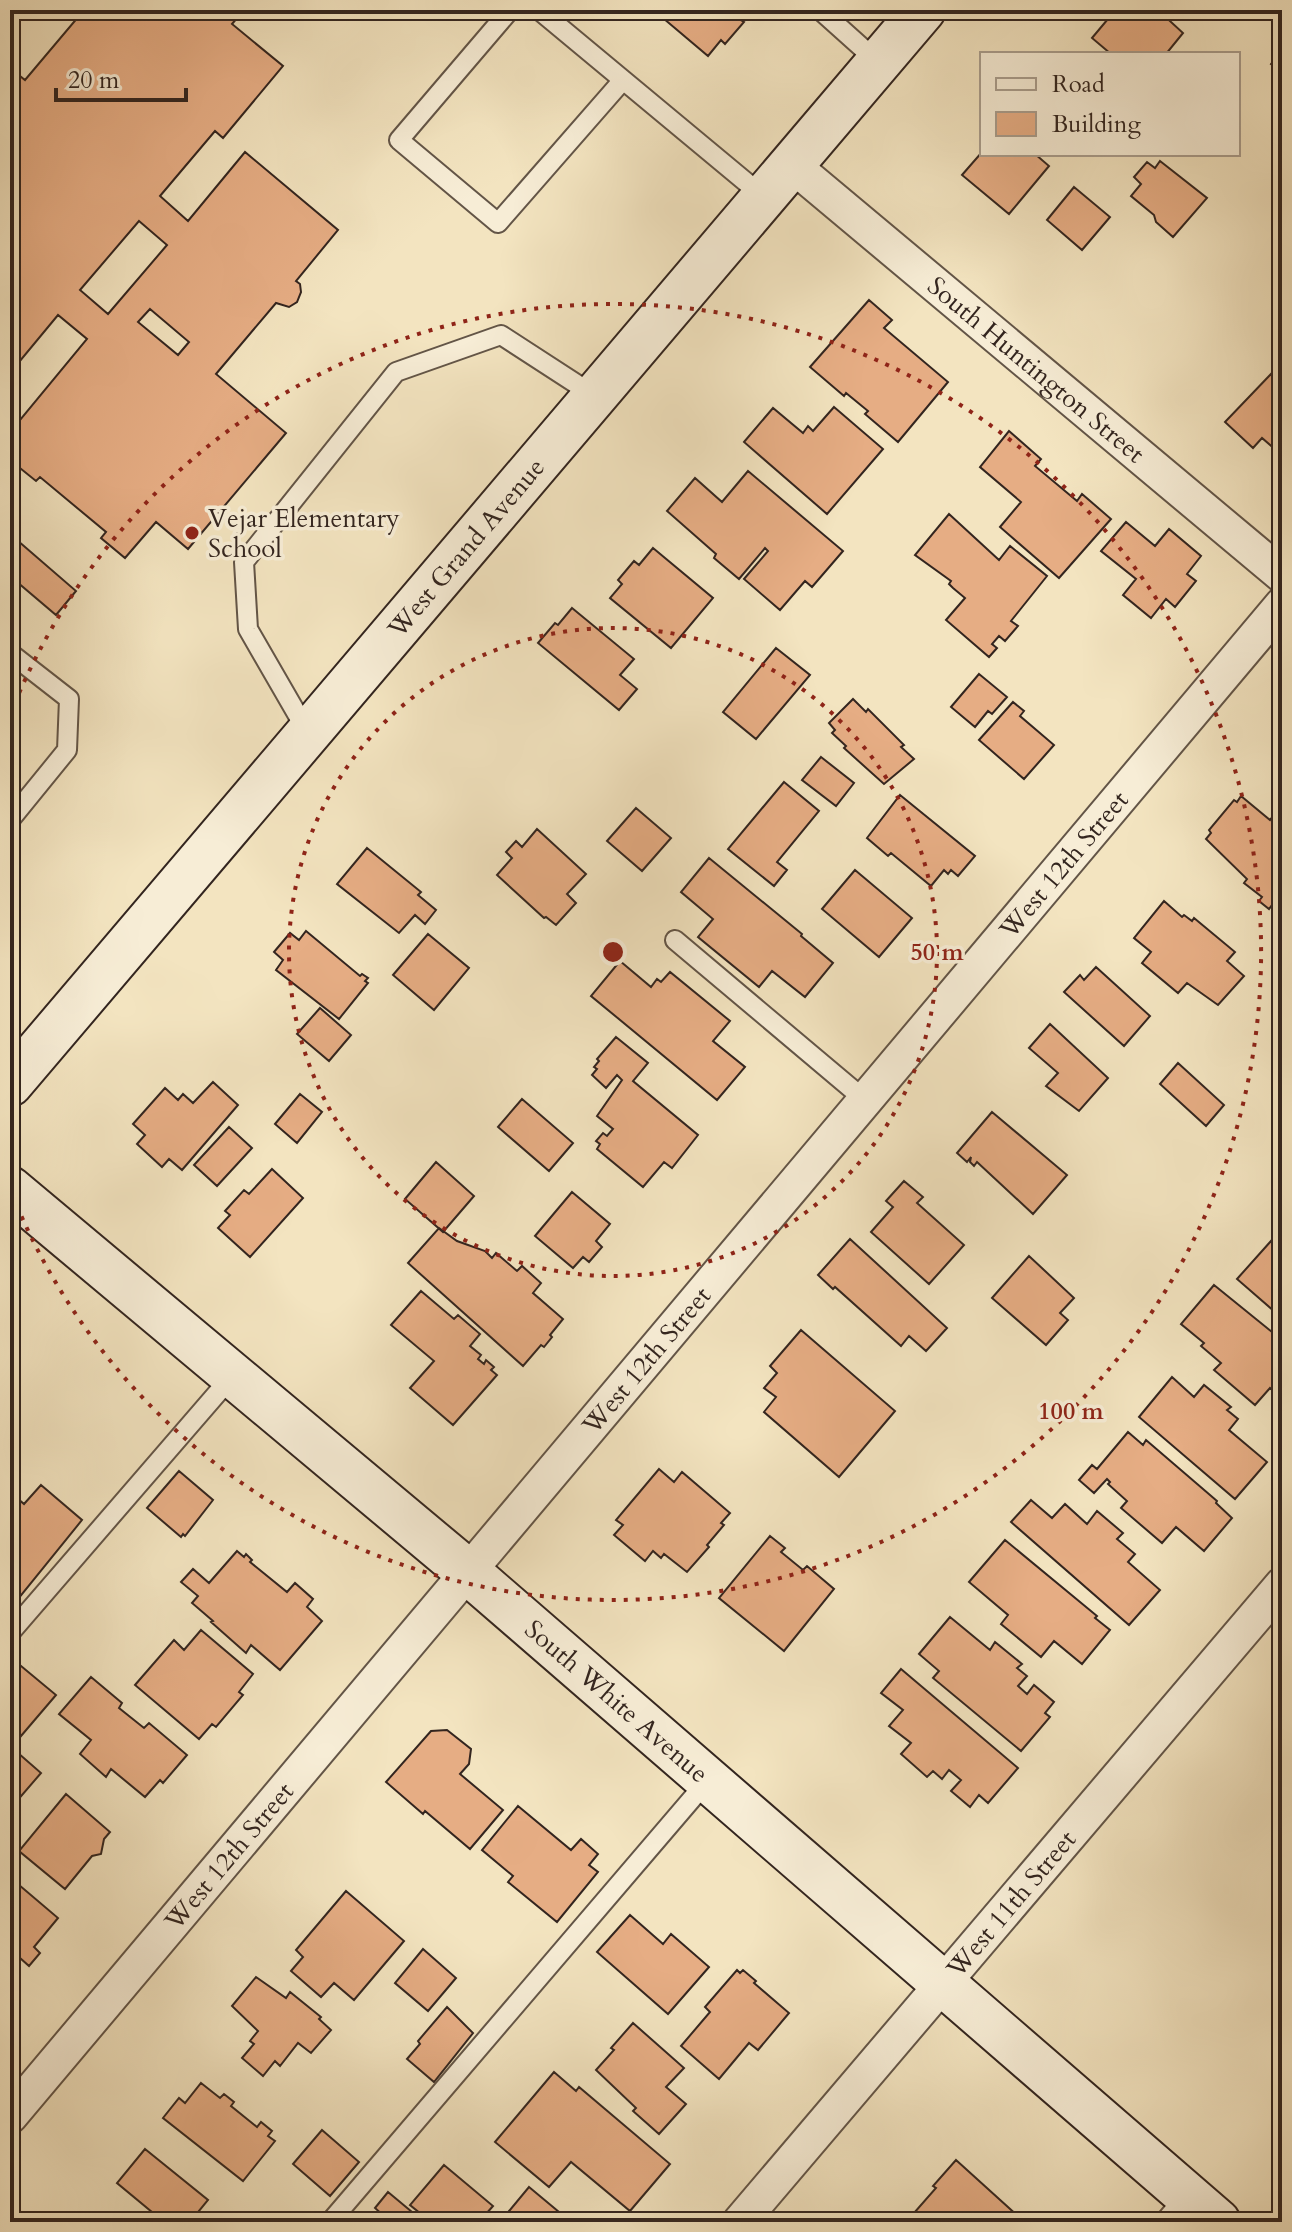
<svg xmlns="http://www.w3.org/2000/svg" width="1292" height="2232" font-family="Cardo,serif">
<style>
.building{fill:#e6ad84;stroke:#33251f;stroke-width:2;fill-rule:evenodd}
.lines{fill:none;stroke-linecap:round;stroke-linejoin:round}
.lane-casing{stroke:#635547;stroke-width:22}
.street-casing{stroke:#635547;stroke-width:38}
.secondary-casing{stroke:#33251f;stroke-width:48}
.lane{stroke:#f7edd6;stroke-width:18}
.street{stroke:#f7edd6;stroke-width:34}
.secondary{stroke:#f7edd6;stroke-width:44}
.ring{fill:none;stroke:#8f2418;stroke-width:4;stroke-dasharray:4 8}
.poi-dot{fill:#8f2418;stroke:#f7edd6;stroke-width:3}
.labels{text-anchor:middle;stroke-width:7;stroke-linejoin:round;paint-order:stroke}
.street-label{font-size:26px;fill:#33251f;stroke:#f7edd6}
.poi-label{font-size:26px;fill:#33251f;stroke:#f7edd6;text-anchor:start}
.centre{fill:#8f2418;stroke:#f7edd6;stroke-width:4}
.ring-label{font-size:24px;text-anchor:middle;font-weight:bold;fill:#8f2418;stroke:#f7edd6;stroke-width:7;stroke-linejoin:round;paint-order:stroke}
</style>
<rect width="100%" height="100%" fill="#f3e4c0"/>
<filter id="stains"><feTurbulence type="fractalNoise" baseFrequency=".0025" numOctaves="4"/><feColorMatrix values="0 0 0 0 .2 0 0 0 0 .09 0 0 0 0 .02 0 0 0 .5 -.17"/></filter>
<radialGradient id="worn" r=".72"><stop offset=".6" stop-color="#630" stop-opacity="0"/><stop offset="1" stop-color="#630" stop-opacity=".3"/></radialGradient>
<path class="building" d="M84,10H244L232,24L283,66L223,138L215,131L160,196L188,221L245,152L338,230L296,281L300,284L301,292L297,302L289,307L276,303L216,374L286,433L188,549L156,522L125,558L101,538L106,532L40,477L36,481L10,460V432L87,339L58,315L10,373V68L25,80ZM139,221L167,245L108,314L80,290ZM150,309L189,342L178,355L138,322Z
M660,10H747L739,19L744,22L725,44L721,40L708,56L657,13Z
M1110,10H1158L1183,33L1166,54H1111L1092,38L1113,13Z
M1282,51V73L1271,64Z
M982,152L1035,154L1049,166L1009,214L962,175Z
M1160,161L1207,198L1173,237L1156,222L1154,215L1131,196L1141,184L1134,177L1147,162L1155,168Z
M1074,187L1110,217L1082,250L1047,220Z
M869,300L892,320L884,328L948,382L898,442L865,414L868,411L846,393L844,396L810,367Z
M1271,374L1282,384V446L1277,451L1262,438L1253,448L1225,422Z
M834,407L883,449L827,514L744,442L773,408L803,433L808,426L813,431Z
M1009,431L1041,459L1035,466L1077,501L1082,494L1111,519L1059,578L1000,527L1021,502L980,467Z
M748,471L843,551L812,587L805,581L780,610L744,579L768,551L765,548L739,579L714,558L716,554L667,511L695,478L722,502Z
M949,514L999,560L1010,546L1047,576L1011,621L1018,626L1005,641L999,636L992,644L997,648L989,657L946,620L965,598L953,588L949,584L951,581L915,555Z
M1126,522L1155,546L1169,529L1201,556L1187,574L1196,581L1175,607L1166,599L1151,618L1123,595L1136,579L1101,551Z
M10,534L76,591L56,615L10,576Z
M653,548L713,598L671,648L610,598L622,584L618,580L634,561L639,565Z
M572,608L634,659L620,675L637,689L619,710L538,643L555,623L558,625Z
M776,648L810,675L756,739L723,712Z
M979,674L1007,697L992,714L988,711L975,727L951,707Z
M853,699L866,712L868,709L904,745L901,747L914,759L884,784L844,748L846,746L832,733L835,730L829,723Z
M1013,702L1024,711L1020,716L1054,745L1024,779L979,740Z
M821,757L854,783L836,806L802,780Z
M784,782L819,811L777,862L787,870L774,886L728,849Z
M900,795L975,856L958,876L951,870L948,874L944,870L931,886L891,853L888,856L867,838Z
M1241,796L1270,820L1273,816L1282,823L1279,827L1282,830V909L1280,912L1272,905L1269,909L1259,901L1262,897L1244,883L1247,879L1206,839L1211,833L1209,830L1234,800L1237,802Z
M636,808L671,838L642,871L607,841Z
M537,829L586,874L567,894L576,903L556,925L546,917L544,918L497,875L512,858L506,852L516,841L522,847Z
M367,848L421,892L418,895L436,910L425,924L415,915L399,933L337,884Z
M709,858L802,934L801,936L833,963L805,997L772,971L759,987L698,937L713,919L681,892Z
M855,870L912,918L879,957L822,909Z
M1164,901L1182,917L1184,915L1192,921L1194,918L1235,952L1227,961L1244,976L1218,1005L1187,983L1178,993L1142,963L1151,952L1134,938Z
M306,931L360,976L362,974L368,978L365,981L368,983L339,1019L276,970L283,960L274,952L290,933L299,940Z
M428,934L469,968L434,1010L393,975Z
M620,961L651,987L657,979L661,982L670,972L730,1021L713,1041L745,1067L717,1100L591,996Z
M1096,967L1150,1016L1124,1046L1064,992L1080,975L1084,980Z
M320,1008L351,1035L329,1061L297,1034Z
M1050,1024L1108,1078L1079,1111L1046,1086L1058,1073L1029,1048Z
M616,1037L648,1063L633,1081L698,1135L672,1168L664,1162L643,1187L597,1149L600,1144L596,1141L603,1133L607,1136L613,1129L597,1116L622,1080L617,1075L606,1088L592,1075L597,1069L594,1067L599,1061L597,1059Z
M1178,1063L1224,1105L1206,1126L1160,1084Z
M213,1082L238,1105L182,1170L169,1159L162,1167L137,1144L145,1135L133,1124L165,1088L178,1100L183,1094L193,1103Z
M300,1094L322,1112L297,1143L275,1124Z
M522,1099L573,1143L549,1171L498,1127Z
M992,1112L1067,1175L1033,1214L977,1162L974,1166L970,1162L971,1157L967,1162L957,1153Z
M229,1127L252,1148L217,1186L194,1165Z
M436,1162L474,1196L443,1232L405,1199Z
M272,1169L303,1198L250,1257L218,1228L230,1215L225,1211L244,1190L249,1194Z
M904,1181L923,1197L917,1203L964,1245L929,1284L871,1232L893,1207L886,1201Z
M572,1192L610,1224L596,1241L602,1247L589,1262L583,1257L573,1268L535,1236Z
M439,1228L457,1241L485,1251L492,1258L496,1253L517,1271L522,1266L541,1283L533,1293L563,1319L550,1335L552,1337L544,1347L541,1345L523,1366L408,1263Z
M850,1239L947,1328L926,1351L909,1336L901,1346L835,1287L833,1289L818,1275Z
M1271,1241L1282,1250V1318L1237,1279Z
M1029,1256L1074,1298L1060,1313L1068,1320L1046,1345L992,1298Z
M1214,1285L1282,1340V1399L1270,1388L1255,1405L1214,1370L1221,1363L1201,1346L1204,1343L1181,1324Z
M421,1291L454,1319L458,1315L480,1334L470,1346L481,1355L478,1359L484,1364L486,1360L494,1367L491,1370L497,1375L453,1425L410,1388L434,1361L391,1325Z
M801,1330L895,1411L839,1477L764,1412L776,1397L764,1388L777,1373L770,1366Z
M1172,1377L1194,1397L1204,1385L1231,1407L1227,1410L1238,1419L1229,1430L1267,1462L1235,1499L1139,1417Z
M1128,1432L1143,1445L1146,1440L1217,1501L1216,1503L1232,1518L1204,1551L1176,1527L1162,1543L1121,1508L1127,1501L1108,1484L1110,1482L1107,1479L1094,1493L1079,1480L1092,1465L1097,1469Z
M659,1469L674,1482L682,1472L730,1513L721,1523L724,1525L707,1545L709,1547L687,1572L664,1554L661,1558L653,1551L645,1561L614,1535L623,1525L616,1520Z
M179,1471L213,1500L185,1536L183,1534L181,1537L147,1508Z
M41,1485L82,1520L10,1609V1492L24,1504Z
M1031,1500L1052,1518L1065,1504L1087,1524L1097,1511L1123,1533L1117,1539L1135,1554L1128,1562L1160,1590L1129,1625L1011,1522Z
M770,1536L785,1548L781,1552L803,1570L807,1566L834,1589L784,1651L719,1598Z
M1005,1540L1097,1616L1095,1618L1110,1630L1082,1664L1054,1641L1041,1657L1001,1624L1008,1615L969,1582Z
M237,1551L244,1557L246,1554L252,1560L250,1562L287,1592L295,1583L313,1599L307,1607L322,1621L280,1670L251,1645L246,1653L211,1622L213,1621L192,1603L198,1596L181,1582L193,1569L209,1583Z
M950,1617L990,1650L995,1642L1022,1664L1017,1668L1027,1676L1018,1686L1027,1694L1034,1685L1054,1702L1045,1713L1050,1717L1021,1751L933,1678L939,1671L919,1654Z
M201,1630L253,1674L239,1692L243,1695L216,1727L212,1724L199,1739L135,1685L174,1640L184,1650Z
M15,1661L56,1695L21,1736L10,1727V1667Z
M901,1669L1018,1768L988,1803L979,1795L970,1807L951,1791L961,1780L949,1770L942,1779L933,1771L927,1777L901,1754L911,1743L889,1726L903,1710L881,1693Z
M91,1677L122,1703L119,1708L144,1728L149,1723L187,1755L163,1783L160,1780L145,1797L111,1769L106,1777L80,1754L91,1740L59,1714Z
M447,1730L471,1749L469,1764L460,1774L503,1810L470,1849L425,1811L423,1814L386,1782L431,1731Z
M10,1746L41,1773L10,1809Z
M66,1794L110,1832L104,1839L101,1854L92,1856L65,1889L19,1851Z
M518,1806L571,1850L581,1839L598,1854L589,1865L598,1872L557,1922L508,1882L513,1876L482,1850Z
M12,1879L58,1918L34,1947L40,1953L29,1966L10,1949V1881Z
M346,1891L404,1941L354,2000L334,1983L321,1997L291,1971L303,1957L296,1950Z
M630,1915L663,1944L671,1934L709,1967L668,2014L597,1952Z
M423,1949L456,1978L428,2011L395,1983Z
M737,1970L740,1973L743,1970L756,1981L754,1983L789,2013L758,2050L749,2043L719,2079L681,2046L710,2012L705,2007Z
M256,1977L286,1998L290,1992L321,2017L319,2019L331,2030L311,2053L298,2043L280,2066L275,2061L263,2076L242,2058L254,2044L250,2041L258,2031L232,2006Z
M447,2007L473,2033L434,2082L407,2059L420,2044L418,2041Z
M633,2023L684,2068L666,2087L686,2104L659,2134L633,2111L636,2108L596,2070L614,2050L611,2048Z
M554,2072L576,2091L579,2087L670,2164L630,2211L571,2162L549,2187L495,2142Z
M201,2083L220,2098L224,2094L234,2102L231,2106L257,2127L261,2122L272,2131L268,2136L275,2141L243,2181L163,2118L179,2098L185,2103Z
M322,2130L359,2162L330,2196L293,2164Z
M145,2149L208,2200L190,2222H164L117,2183Z
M956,2160L1019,2217L1015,2222H911L917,2216L914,2213L936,2188L933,2186Z
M444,2165L493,2206L479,2222H431L410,2205Z
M529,2187L571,2222H500Z
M388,2192L424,2222H378L384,2216L375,2208Z"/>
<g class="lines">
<g class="lane-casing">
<path id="lane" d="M510,10L399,140L498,223L623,80
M539,10L764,197
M820,10L878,62
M10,653L69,699L67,750L10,820
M308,733L248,629L244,562L396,372L501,335L595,396
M675,940L865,1100
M10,1633L233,1375
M330,2222L708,1780
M1164,2222L1186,2196"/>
</g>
<g class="street-casing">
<g id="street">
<path id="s1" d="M791,164L1282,575"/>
<path id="s2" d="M10,2116L1282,605"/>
<path id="s3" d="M740,2222L1282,1585"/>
</g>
</g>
<g class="secondary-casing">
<g id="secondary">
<path id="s4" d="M10,1084L923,10"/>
<path id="s5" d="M10,1189L468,1572L1218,2222"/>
</g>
</g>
<use href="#lane" class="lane"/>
<use href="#street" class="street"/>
<use href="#secondary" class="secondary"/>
</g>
<g class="ring">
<circle cx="613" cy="952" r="324"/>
<path d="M10 715A648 648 0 1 1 10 1189"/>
</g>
<circle class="poi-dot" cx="192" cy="533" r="8"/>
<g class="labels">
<g class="street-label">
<text dy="9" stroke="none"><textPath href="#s1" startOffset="320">South Huntington Street</textPath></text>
<text dy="9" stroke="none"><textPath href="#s4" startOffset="704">West Grand Avenue</textPath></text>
<text dy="9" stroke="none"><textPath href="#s2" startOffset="1636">West 12th Street</textPath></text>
<text dy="9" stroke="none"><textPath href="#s2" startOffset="988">West 12th Street</textPath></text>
<text dy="9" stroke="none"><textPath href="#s5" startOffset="794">South White Avenue</textPath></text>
<text dy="9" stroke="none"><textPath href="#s2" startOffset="340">West 12th Street</textPath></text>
<text dy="9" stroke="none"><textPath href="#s3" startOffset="418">West 11th Street</textPath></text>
</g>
<g class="poi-label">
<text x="208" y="527">Vejar Elementary<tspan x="208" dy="30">School</tspan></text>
</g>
</g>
<circle cx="613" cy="952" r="12" class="centre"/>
<g class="ring-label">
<text x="937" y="960">50 m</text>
<text x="1071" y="1419">100 m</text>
</g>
<rect width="1292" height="2232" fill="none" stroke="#f3e4c0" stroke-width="40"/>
<rect x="12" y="12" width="1268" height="2208" fill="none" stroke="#33251f" stroke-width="4"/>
<rect x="20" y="20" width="1252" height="2192" fill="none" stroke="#33251f" stroke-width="2"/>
<rect x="980" y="52" width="260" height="104" fill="#f7edd6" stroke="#a99d8d" stroke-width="2"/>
<rect x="996" y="78" width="40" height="12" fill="#f7edd6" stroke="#a99d8d" stroke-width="2"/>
<text x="1052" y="92" font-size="24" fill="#33251f">Road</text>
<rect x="996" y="112" width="40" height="24" fill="#e6ad84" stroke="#a99d8d" stroke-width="2"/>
<text x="1052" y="132" font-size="24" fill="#33251f">Building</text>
<path d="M56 88v12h130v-12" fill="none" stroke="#33251f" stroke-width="4"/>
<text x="68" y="88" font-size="24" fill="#33251f" stroke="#f7edd6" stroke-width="6" paint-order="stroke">20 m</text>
<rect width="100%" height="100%" filter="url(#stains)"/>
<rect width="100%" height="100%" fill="url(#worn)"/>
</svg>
